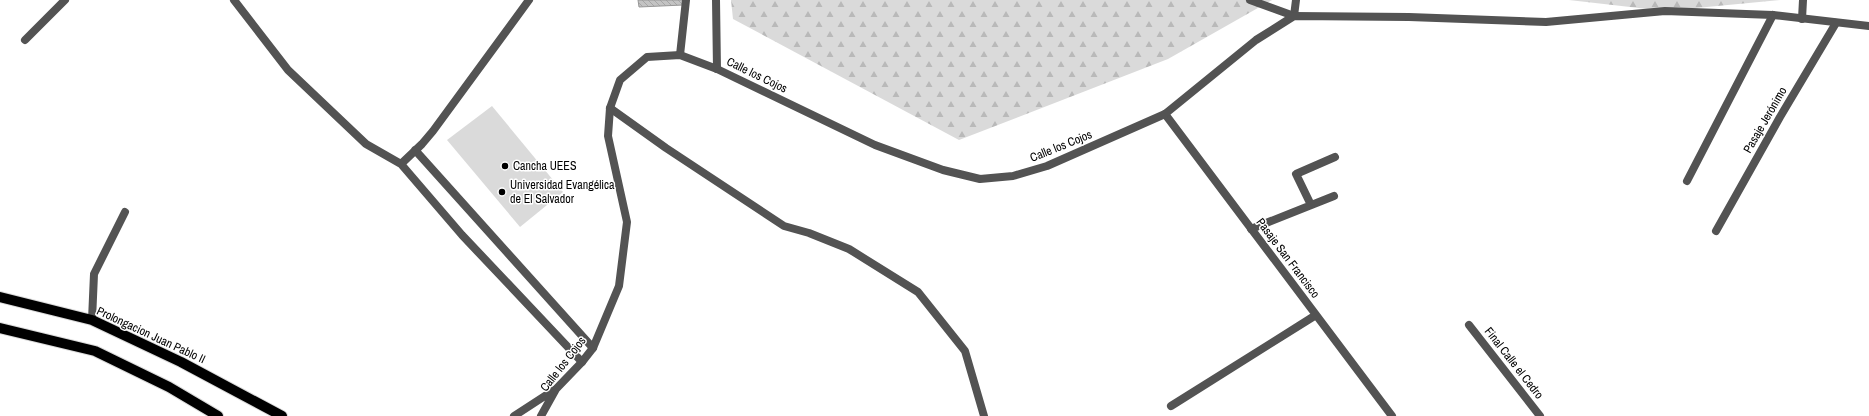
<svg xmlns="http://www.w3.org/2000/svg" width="1869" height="416" font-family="'Archivo Narrow',sans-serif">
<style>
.grass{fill:#dadada}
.forest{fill:url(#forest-firs)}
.building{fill:url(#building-back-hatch);stroke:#979797}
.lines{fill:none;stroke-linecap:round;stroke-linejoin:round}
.primary-casing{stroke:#dbdbdb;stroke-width:12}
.service{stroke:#535353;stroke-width:8}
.pedestrian{stroke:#535353;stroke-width:8}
.minor{stroke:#535353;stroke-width:8}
.tertiary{stroke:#535353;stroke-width:8}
.primary{stroke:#000;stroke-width:10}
.poi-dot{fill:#000;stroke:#fff;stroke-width:1.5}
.labels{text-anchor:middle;stroke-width:3;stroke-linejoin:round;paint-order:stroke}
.street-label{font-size:12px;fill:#000;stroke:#fff}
.poi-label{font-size:12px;fill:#000;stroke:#fff;text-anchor:start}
</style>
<defs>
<pattern id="forest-firs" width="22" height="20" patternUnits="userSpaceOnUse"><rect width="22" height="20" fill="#dadada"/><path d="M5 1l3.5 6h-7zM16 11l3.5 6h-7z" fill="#b9b9b9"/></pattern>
<pattern id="building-back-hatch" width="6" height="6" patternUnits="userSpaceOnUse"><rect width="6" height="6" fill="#c3c3c3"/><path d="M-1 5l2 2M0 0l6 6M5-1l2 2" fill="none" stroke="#a6a6a6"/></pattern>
</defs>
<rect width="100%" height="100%" fill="#fff"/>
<path class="grass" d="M492,106L563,192L520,227L447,140Z"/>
<path class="forest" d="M731,0H1272L1168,59L959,140L733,19Z
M1569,0H1780L1665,11Z"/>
<path class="building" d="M638,0H683V5L639,7Z"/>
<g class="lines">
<g class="primary-casing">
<path id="primary" d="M0,297L92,320L181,362L282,416
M0,328L95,351L169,387L218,416"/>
</g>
<path class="service" d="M234,0L288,70L366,144L401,164L462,235L582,362
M1294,16L1296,0
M1802,19L1803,0
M25,40L65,0
M610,108L666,148L784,226L809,233L849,249L918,292L965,351L984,416
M415,150L593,348
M401,164L422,144L433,131L529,0
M1311,205L1296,174L1335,157
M1251,229L1334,196
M92,320L94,274L125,212"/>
<path class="pedestrian" d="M1716,231L1780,117L1836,23"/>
<path class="minor" d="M716,0L717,69
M1250,0L1294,16
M680,55L686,0
M1165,114L1392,416
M1687,181L1773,15
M1469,325L1540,416
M1171,406L1316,315"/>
<path class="tertiary" d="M514,416L554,390
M541,416L556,389L582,362L593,348L619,286L627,222L608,136L610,108L620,80L647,57L680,55L717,69L875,145L943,170L980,179L1013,176L1047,166L1165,114L1256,40L1294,16L1409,17L1546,22L1665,11L1773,15L1869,26"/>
<use href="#primary" class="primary"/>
</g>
<g class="poi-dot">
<circle cx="505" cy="166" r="4"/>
<circle cx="502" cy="192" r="4"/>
</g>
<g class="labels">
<g class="street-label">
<text transform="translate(757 75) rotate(26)" y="4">Calle los Cojos</text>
<text transform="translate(1765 120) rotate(-60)" y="4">Pasaje Jerónimo</text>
<text transform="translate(1061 146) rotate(-22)" y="4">Calle los Cojos</text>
<text transform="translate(1288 258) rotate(53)" y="4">Pasaje San Francisco</text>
<text transform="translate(151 335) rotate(25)" y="4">Prolongacion Juan Pablo II</text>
<text transform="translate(1514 363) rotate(52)" y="4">Final Calle el Cedro</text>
<text transform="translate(563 364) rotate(-52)" y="4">Calle los Cojos</text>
</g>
<g class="poi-label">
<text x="513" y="170">Cancha UEES</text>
<text x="510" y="189">Universidad Evangélica<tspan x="510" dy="14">de El Salvador</tspan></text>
</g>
</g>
</svg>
